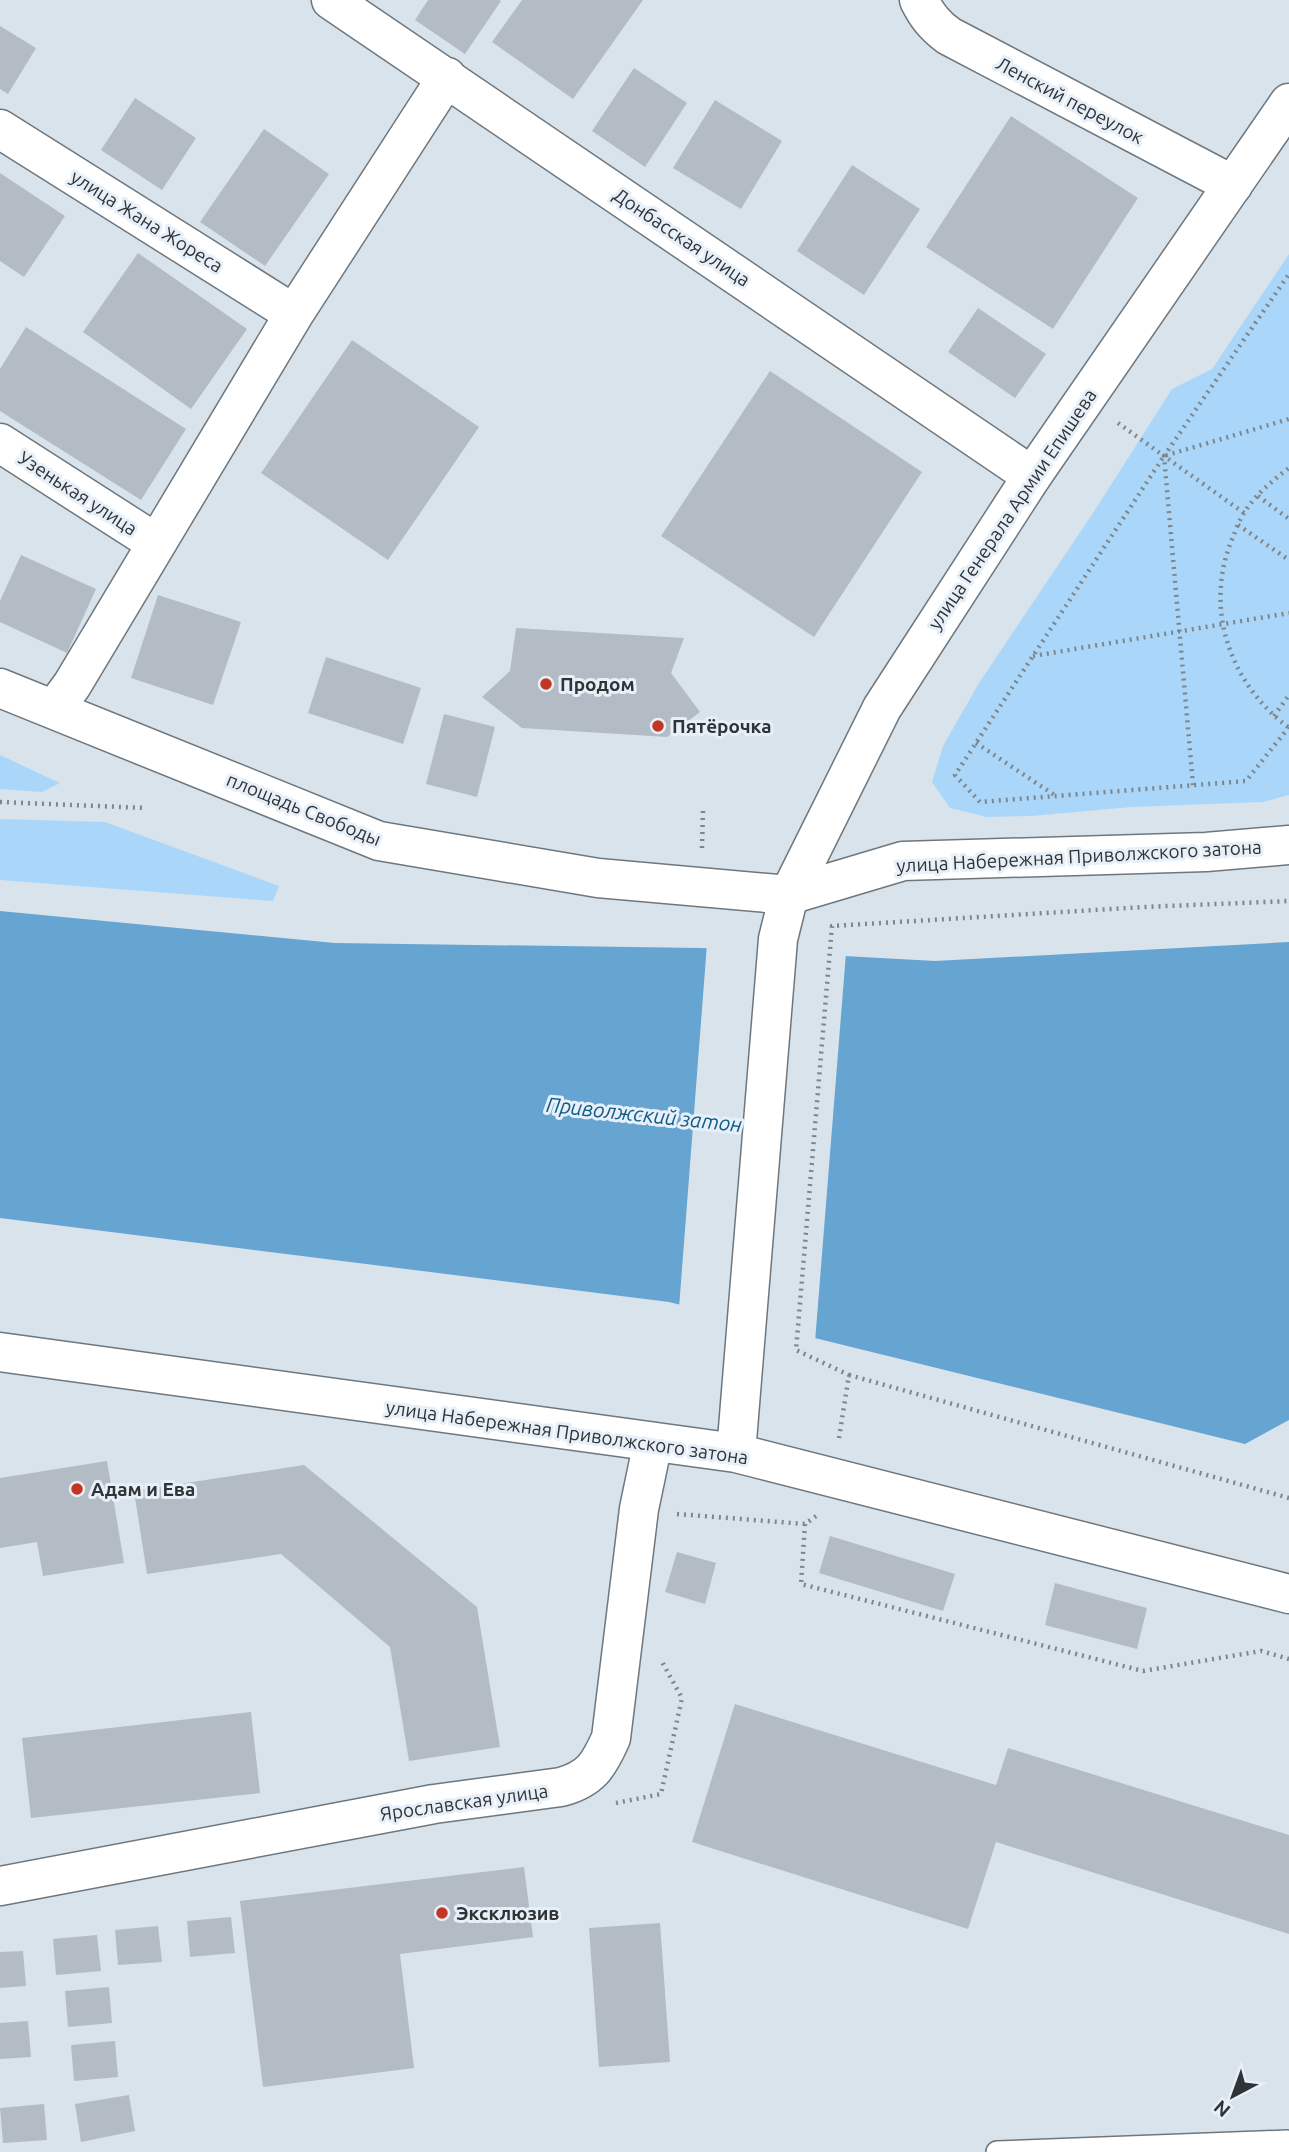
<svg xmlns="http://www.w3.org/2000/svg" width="1289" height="2152" font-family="Ubuntu,sans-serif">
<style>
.green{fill:#aad7f9}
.water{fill:#66a4d1}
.pier{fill:#d9e3eb}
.building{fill:#b3bcc4}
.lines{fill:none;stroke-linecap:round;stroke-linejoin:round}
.lane-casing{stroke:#6e777e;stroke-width:24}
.street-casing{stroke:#6e777e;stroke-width:41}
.secondary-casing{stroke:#6e777e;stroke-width:41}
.path{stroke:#7f868b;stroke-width:4.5;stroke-dasharray:2 5;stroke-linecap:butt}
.lane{stroke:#fff;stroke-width:21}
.street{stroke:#fff;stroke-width:38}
.secondary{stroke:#fff;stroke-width:38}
.poi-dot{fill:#c23622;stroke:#e7f0f8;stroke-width:2.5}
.labels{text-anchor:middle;stroke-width:6;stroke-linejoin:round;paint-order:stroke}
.street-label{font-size:19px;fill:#303437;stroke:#e7f0f8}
.poi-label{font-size:19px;font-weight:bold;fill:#303437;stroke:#e7f0f8;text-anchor:start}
.water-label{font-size:21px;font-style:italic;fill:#125b87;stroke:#e7f0f8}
</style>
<rect width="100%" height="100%" fill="#d9e3eb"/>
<path class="green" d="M1289,254V795L1263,802L1132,807L1031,816L987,817L950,808L932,782L943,746L979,683L1093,513L1172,389L1212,369Z
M0,755L60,783L42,792L0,789Z
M0,819L105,822L279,886L273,901L0,880Z"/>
<path class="water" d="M0,911L335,943L701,948L935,961L1289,942V1420L1245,1444L669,1302L0,1218Z"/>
<path class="pier" d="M707,944L846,953L815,1342L679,1308Z"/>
<path class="building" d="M428,0H499L501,1L465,54L415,20Z
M522,0H643L573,99L492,42Z
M0,26L36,48L8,94L0,89Z
M634,68L687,103L645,167L592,131Z
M135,98L196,138L162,190L101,150Z
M715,100L782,141L741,209L673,168Z
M1011,116L1138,198L1053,329L926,247Z
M264,129L329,174L265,266L200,222Z
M852,165L920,209L864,295L797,251Z
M0,173L65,216L24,277L0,261Z
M138,253L247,329L191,409L83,332Z
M978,308L1046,354L1015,398L948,352Z
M26,327L186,429L141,500L0,411V369Z
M352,340L479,427L388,560L261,473Z
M770,371L922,472L814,637L661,536Z
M21,555L96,589L67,653L0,622V601Z
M158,595L241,622L213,705L131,678Z
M516,628L684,638L671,673L700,712L667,737L522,728L482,697L510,671Z
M326,657L421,688L403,744L308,713Z
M444,714L495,727L477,797L426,784Z
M107,1461L124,1563L43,1576L37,1542L0,1548V1478Z
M304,1465L477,1607L500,1747L409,1761L390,1647L281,1554L147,1574L134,1491Z
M830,1536L955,1574L943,1611L819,1573Z
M677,1552L716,1563L705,1604L665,1592Z
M1055,1583L1147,1608L1137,1649L1045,1625Z
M735,1704L996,1785L1008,1748L1289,1835V1934L996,1842L968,1929L692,1842Z
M251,1712L260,1793L31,1818L22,1738Z
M524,1867L533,1937L400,1954L414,2068L263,2087L240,1901Z
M231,1917L235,1953L190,1957L187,1921Z
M660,1923L670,2062L599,2067L589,1928Z
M158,1926L162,1962L118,1965L115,1930Z
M97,1935L101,1971L56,1975L53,1939Z
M23,1951L26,1986L0,1988V1952Z
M109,1987L112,2023L68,2027L65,1991Z
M28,2021L31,2057L0,2059V2023Z
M115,2041L118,2077L74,2081L71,2045Z
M129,2095L135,2131L81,2142L75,2104Z
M44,2104L47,2140L3,2143L0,2108Z"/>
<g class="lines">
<g class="lane-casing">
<path id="lane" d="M997,2152L1287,2141L1289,2147"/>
</g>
<g class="street-casing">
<path id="street" d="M331,0L1032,476
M919,0C927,16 935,26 949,36L1233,185
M0,129L294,314
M0,443L156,543
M0,688L379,841L598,878L789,895L903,861L1206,852L1289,845
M55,708L72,685L294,314L447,77
M0,1886L434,1804L561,1787C591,1779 599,1765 611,1738L639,1509L653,1442"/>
</g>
<g class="secondary-casing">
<path id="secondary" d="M0,1352L736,1453L1289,1594
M736,1453L778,939L789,895L882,708L1032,476L1289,103"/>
</g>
<path class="path" d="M1118,423L1164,456L1193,785
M1258,496L1289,519
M1244,513L1164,456L1289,274
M1238,525L1289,560
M1033,656L1289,613
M1274,716L1289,695
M1288,727C1229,683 1203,606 1233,537C1236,530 1239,520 1244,513C1255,495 1272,481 1289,468
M1289,727L1246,781L980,802L955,775L1164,456L1289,419
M976,743L1056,796
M0,802L146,808
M702,848L703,810
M849,1375L1289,1498
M839,1438L849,1375L796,1350L832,926L1144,907L1289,901
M677,1514L805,1524L819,1514
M805,1524L801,1584L1143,1671L1261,1651L1289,1659
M616,1803L661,1794L682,1698L661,1660"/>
<use href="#lane" class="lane"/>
<use href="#street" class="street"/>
<use href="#secondary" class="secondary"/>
</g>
<g class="poi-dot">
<circle cx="546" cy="684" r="7"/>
<circle cx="658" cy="726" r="7"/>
<circle cx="77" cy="1489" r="7"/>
<circle cx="442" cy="1913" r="7"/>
</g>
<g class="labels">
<g class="street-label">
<text transform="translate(1070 100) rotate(28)" y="7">Ленский переулок</text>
<text transform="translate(147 221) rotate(32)" y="7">улица Жана Жореса</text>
<text transform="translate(682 237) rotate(34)" y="7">Донбасская улица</text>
<text transform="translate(78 493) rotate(33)" y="7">Узенькая улица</text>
<text transform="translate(1012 509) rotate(-56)" y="7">улица Генерала Армии Епишева</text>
<text transform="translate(304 809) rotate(22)" y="7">площадь Свободы</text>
<text transform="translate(1079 856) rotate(-3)" y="7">улица Набережная Приволжского затона</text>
<text transform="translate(567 1432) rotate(8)" y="7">улица Набережная Приволжского затона</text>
<text transform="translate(464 1802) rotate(-8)" y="7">Ярославская улица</text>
</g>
<g class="poi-label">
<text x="560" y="691">Продом</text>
<text x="672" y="733">Пятёрочка</text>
<text x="91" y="1496">Адам и Ева</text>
<text x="456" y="1920">Эксклюзив</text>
</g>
<g class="water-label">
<text transform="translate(644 1115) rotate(6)" y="7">Приволжский затон</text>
</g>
</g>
<g transform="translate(1233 2096) rotate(221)" stroke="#e7f0f8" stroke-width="5" paint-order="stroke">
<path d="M0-5L12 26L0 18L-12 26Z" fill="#303437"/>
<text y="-10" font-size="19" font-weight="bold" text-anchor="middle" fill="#303437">N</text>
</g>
</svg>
